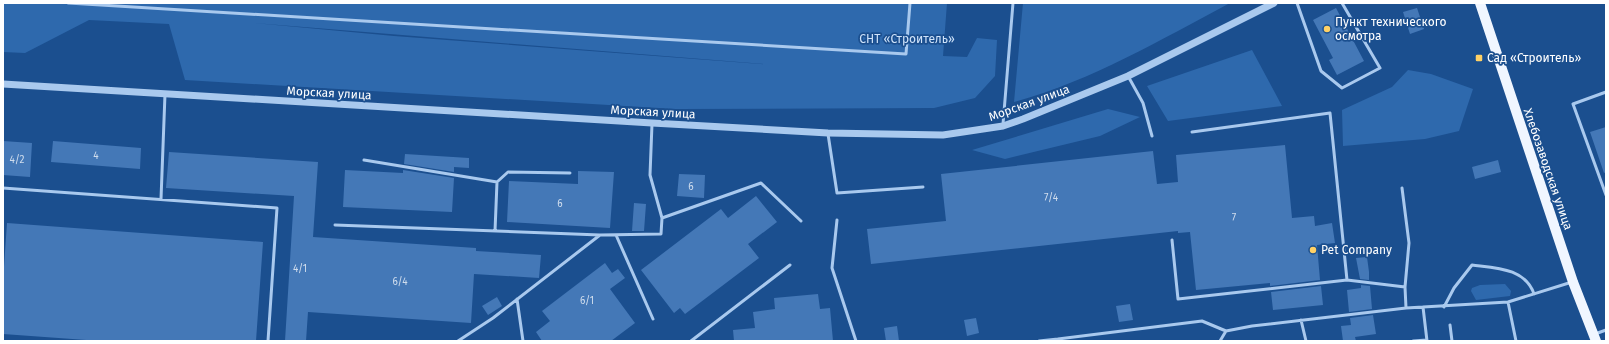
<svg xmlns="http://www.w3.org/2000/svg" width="1609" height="344" font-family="'Fira Sans',sans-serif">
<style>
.green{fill:#2e69ad;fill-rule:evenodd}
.building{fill:#4478b7}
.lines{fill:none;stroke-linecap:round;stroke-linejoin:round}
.service{stroke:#a9c9ee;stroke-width:3}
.tertiary{stroke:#a9c9ee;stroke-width:7}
.primary{stroke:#f0f6ff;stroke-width:10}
.poi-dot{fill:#ffd166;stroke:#1b4f8f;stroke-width:1.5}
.labels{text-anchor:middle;stroke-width:3.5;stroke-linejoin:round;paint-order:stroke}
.number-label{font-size:10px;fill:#d0dded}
.poi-label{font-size:12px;fill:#fff;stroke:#1b4f8f;text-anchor:start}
.park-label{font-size:12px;fill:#cfe3fa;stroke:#1b4f8f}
.street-label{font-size:12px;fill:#fff;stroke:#1b4f8f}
</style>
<rect width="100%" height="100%" fill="#1b4f8f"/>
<path class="green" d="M3,3H947L943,56L967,57L977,38L997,40L995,76L975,98L934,108L676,109L185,80L169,24L89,20L25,53L3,52ZM253,23L813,68L394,36Z
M1023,3H1230C1160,40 1091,81 1014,102Z
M1252,50L1282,106L1168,121L1147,86Z
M1408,70L1431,74L1473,89L1459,131L1425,139L1343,146L1342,110L1392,87Z
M1108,109L1140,117L1100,136L1005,159L972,150Z
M1505,284L1511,291L1510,296L1476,300L1471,291L1472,288L1480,285Z"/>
<path class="building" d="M1336,8L1364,61L1337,75L1329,60L1333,58L1313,20Z
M1417,8L1424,29L1410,34L1403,12Z
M1606,127V172L1604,173L1590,132Z
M3,141L32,143L30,177L3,175Z
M53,141L141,148L140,169L51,162Z
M1285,145L1292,218L1314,216L1315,226L1332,223L1335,243L1317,245L1320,280L1270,286V283L1196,290L1190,232L1178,233V231L871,264L867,229L946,221L941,174L1153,151L1157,184L1178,182L1176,155Z
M169,152L318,162L313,237L476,248V251L541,255L539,278L474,274L471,323L308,312L306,341H285L294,196L166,188Z
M405,154L469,158V168L454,167V172L404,164Z
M1498,160L1501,172L1475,179L1472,167Z
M345,170L403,173V170L454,178L452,212L343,207Z
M578,171L614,172L610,228L507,222L509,181L578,184Z
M679,174L705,175L704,198L677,196Z
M756,196L777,222L748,244L759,258L685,314L680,308L674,313L641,270L721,209L728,218Z
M634,203L646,204L644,231H632Z
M7,223L263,242L256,341H100L3,334V281Z
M1367,257L1369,272V280L1360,279L1356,258Z
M605,263L612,273L618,269L625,278L610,289L635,323L611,341H542L536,332L550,321L542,311Z
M1361,285L1370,286L1372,309L1349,312L1347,290L1361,288Z
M1321,286L1323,305L1273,310L1271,292Z
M818,294L820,309L830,308L833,341H734L733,330L755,328L753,312L775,309L774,298Z
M497,297L502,306L488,315L482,306Z
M1130,304L1133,320L1119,322L1116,306Z
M1373,315L1376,334L1355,337L1356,341H1343L1341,326L1351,325L1350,318Z
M976,318L979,333L967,336L964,320Z
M897,326L899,341H886L884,328Z"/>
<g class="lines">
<path class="service" d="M68,3L906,54L910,3
M1297,3L1321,71L1342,88L1380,68L1342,3
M1128,76L1143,103L1152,136
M1606,92L1573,104L1606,195
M1003,124L1013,3
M1192,132L1330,113L1347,280L1405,287
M828,134L837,193L923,187
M364,160L497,182L495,231
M497,182L508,172L570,173
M3,188L277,208L268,341
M1402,188L1409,243L1405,287L1406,308
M161,199L165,94
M662,218L761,183L801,221
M837,220L832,268L856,341
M335,225L600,235
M616,235L653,319
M1172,240L1178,299L1347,280
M517,299L523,341
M1508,302L1516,341
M1423,307L1427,341
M1444,307L1454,288L1472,265C1496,268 1525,268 1534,294
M1301,320L1306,341
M1450,325L1452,341
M1595,334L1606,330
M1058,339L1202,321L1226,331L1252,326L1406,308L1508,302L1572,282
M458,341L493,318L600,235L661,234L662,218L650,175L652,124
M691,341L790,265
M1039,341L1058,339V341
M1220,341L1226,331
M1413,341L1427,340"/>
<path class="tertiary" d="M3,84L652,123L828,133L943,135L1003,126L1023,119L1128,76L1274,3"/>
<path class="primary" d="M1480,3L1573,282L1596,341"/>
</g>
<g class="poi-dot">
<circle cx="1327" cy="29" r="4"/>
<rect x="1475" y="54" width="8" height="8" rx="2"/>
<circle cx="1313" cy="250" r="4"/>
</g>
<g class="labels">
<g class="number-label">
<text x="96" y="159">4</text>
<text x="17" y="163">4/2</text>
<text x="691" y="190">6</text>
<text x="1051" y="201">7/4</text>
<text x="560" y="207">6</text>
<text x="1234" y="221">7</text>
<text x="300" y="272">4/1</text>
<text x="400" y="285">6/4</text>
<text x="587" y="304">6/1</text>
</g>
<g class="poi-label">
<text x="1335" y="26">Пункт технического<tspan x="1335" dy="14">осмотра</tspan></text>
<text x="1487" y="62">Сад «Строитель»</text>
<text x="1321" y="254">Pet Company</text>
</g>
<g class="park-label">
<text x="907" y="43">СНТ «Строитель»</text>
</g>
<g class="street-label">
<text transform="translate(329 93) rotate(3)" y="4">Морская улица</text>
<text transform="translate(1029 103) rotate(-20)" y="4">Морская улица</text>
<text transform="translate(653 112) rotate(3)" y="4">Морская улица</text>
<text transform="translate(1548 169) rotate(71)" y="4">Хлебозаводская улица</text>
</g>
</g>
<rect width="1609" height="344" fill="none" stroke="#ffffff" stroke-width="8"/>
</svg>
